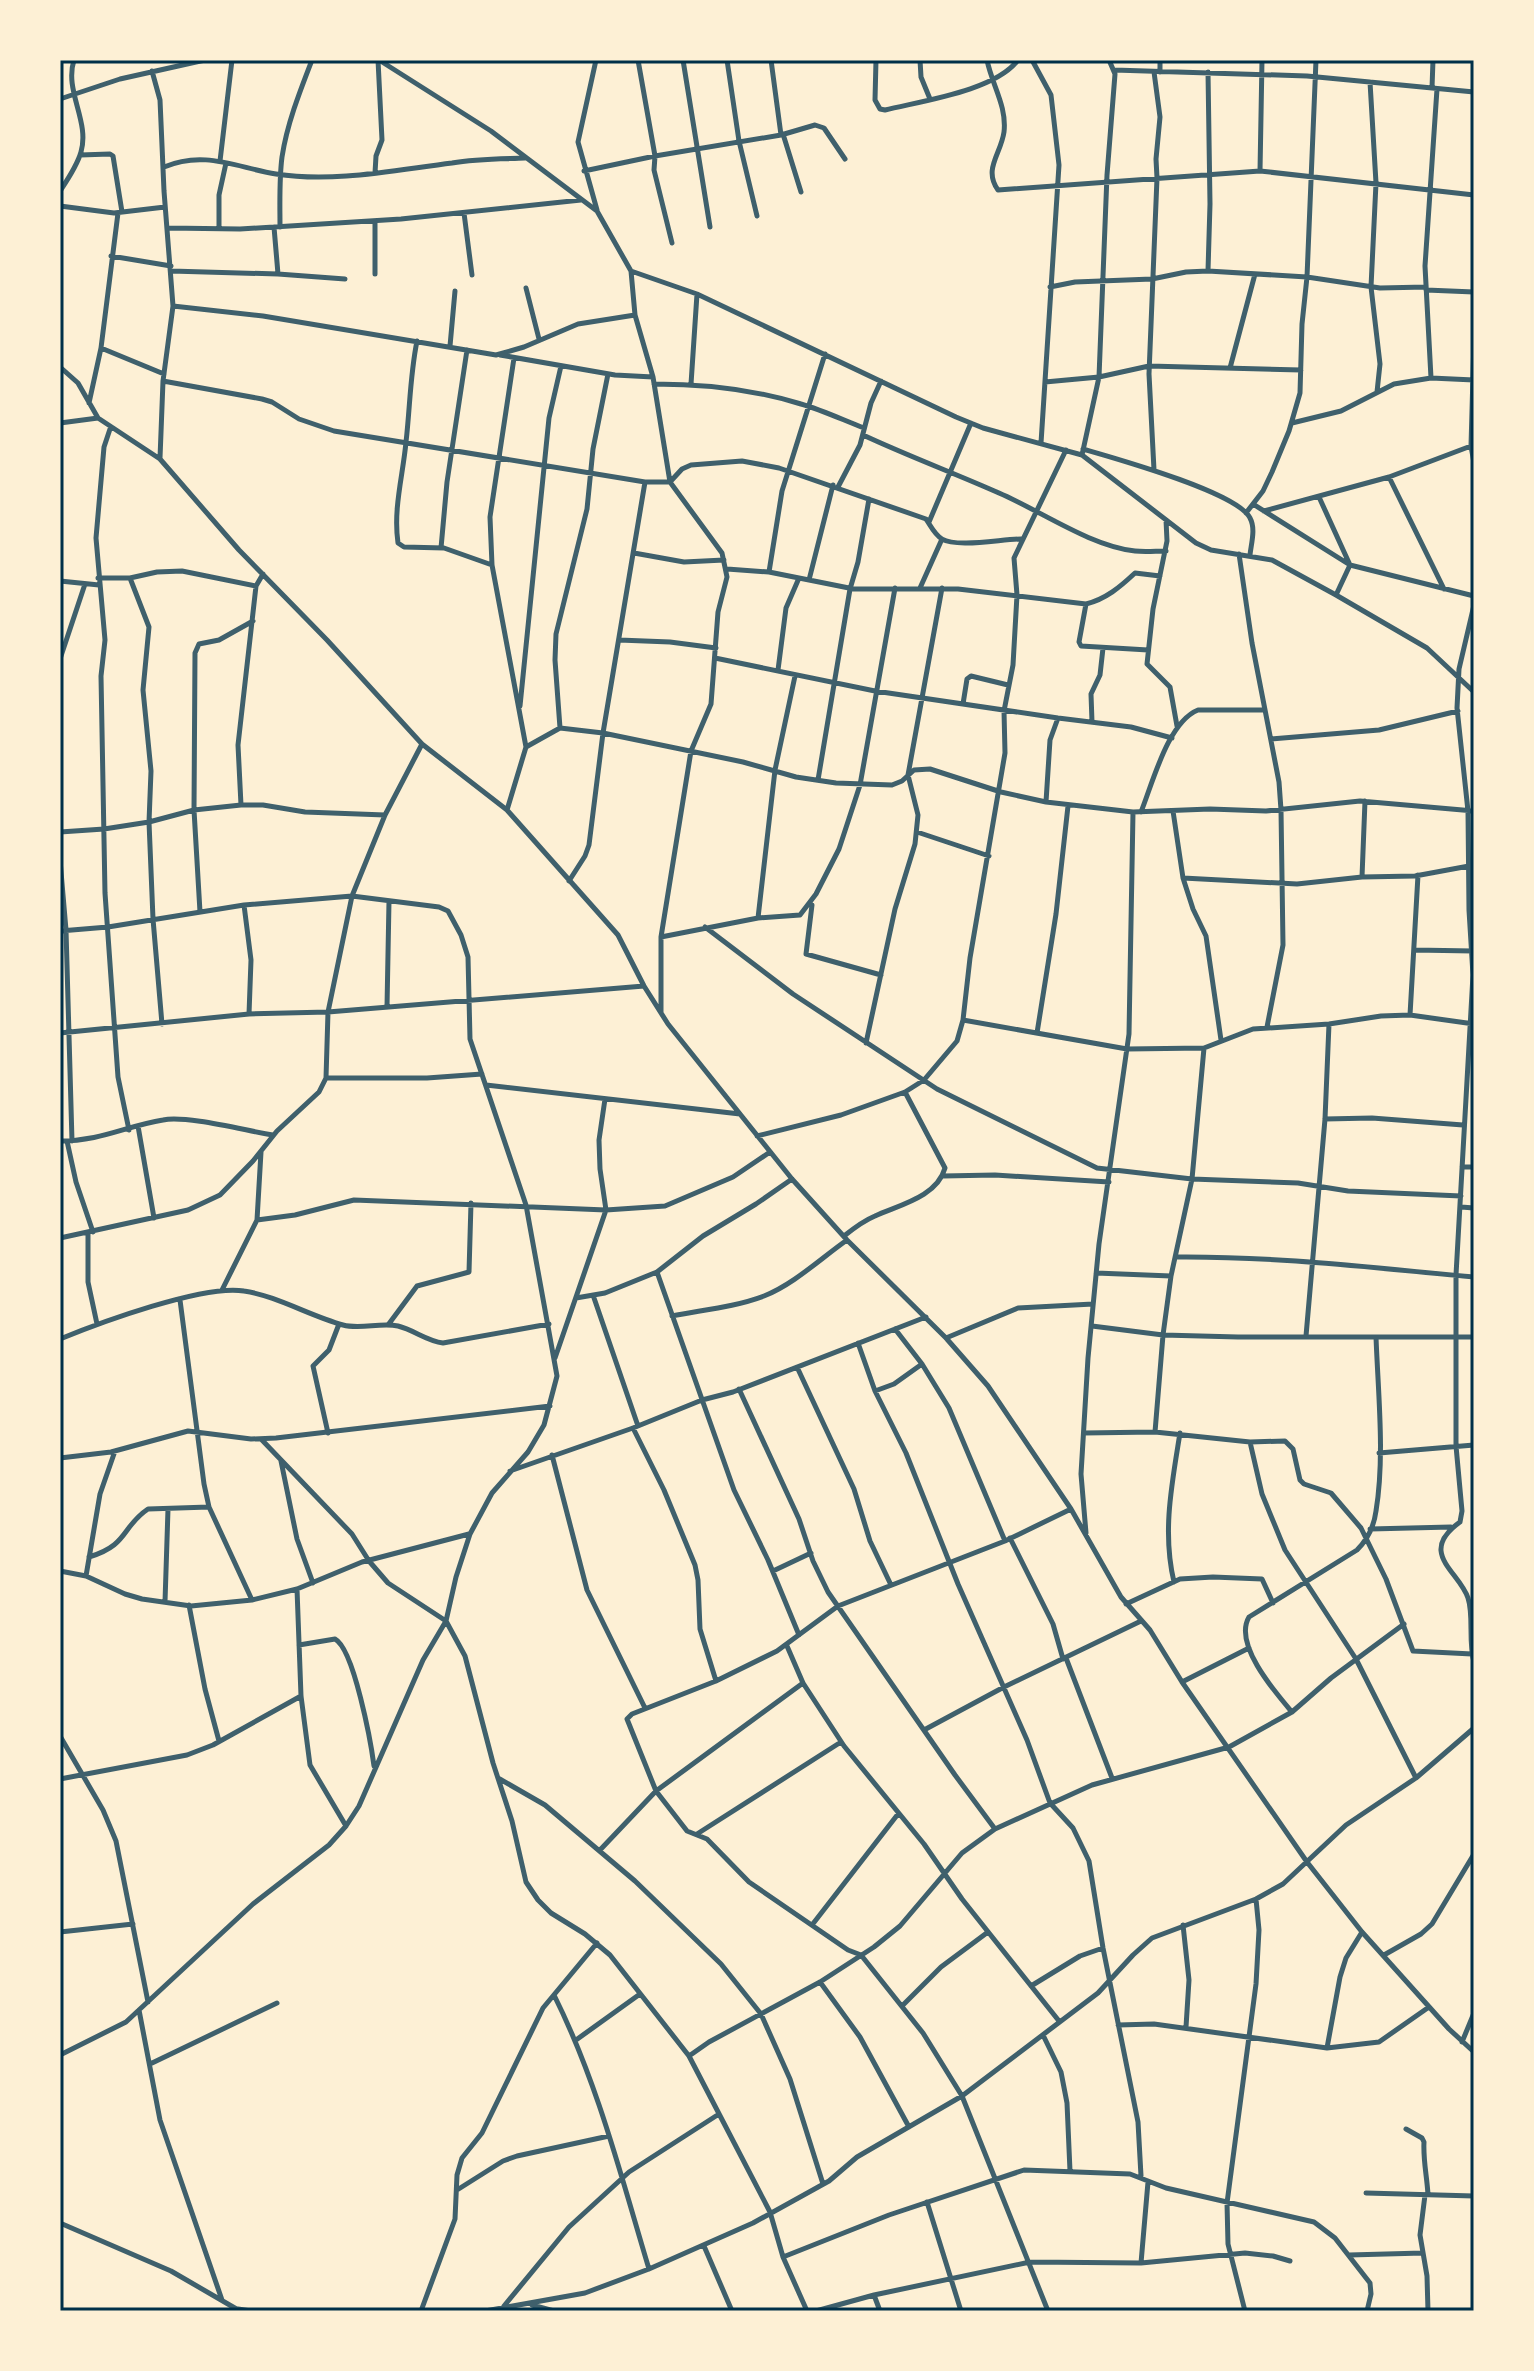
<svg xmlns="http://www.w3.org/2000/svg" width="1534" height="2371" font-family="'Archivo Narrow',sans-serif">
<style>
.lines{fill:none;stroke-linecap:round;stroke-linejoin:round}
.minor{stroke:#3f606c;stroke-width:5}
.neatline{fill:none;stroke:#003049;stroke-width:3}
</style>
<rect width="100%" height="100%" fill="#fdf0d5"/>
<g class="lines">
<path class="minor" d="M379,60L491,131L597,211L631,271L635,315L653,377L670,482L722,553L727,577L718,612L711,704L691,751L661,937V1012
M596,60L578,142L597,210
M638,60L655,156L654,170L672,243
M683,60L710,227
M727,60L739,141L757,216
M771,60L781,135
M876,60L875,100L880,109L885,110C921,101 995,91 1018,60
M920,60L921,77L930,99
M987,60C992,85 1007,106 1004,132C1001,154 983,169 998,190L1260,171L1474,195
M1032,60L1051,95L1059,165L1041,443
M1114,70L1307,76L1474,92
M152,71L160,100L164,191L173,306L163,381L160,458
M1154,72L1160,117L1156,159L1157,178L1149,374L1154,470
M1160,72V60
M1370,82L1376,183L1371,287L1380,364L1377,392
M1432,88L1433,60
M60,99L120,79L205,60
M783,134L801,192
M80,155L110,154L113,156L122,212
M220,161L232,60
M164,167C204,150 235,167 276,174C334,183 395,170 452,163C476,159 501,159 525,158
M584,171L655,156L781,135L815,125L824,128L845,159
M1260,171L1262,60
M375,173L376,156L382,140L378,60
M60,191C68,179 77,166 81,152C90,121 64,91 74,60
M60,206L114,213L165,207
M464,213L472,275
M375,221V274
M219,227V195L226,163
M274,227L278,274
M280,227C280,204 279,180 282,157C287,124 300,91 312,60
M168,228L240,229L401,219L581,200
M111,256L171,266
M171,271L278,274L345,279
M631,271L697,294L956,417L983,428L1082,455L1196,543L1211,550L1272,560L1336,595L1427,648L1474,692
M1208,271L1210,204L1208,72
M1050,287L1075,282L1152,279L1186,272L1208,271L1307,277L1380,288L1426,287
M526,288L539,339
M1426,290L1474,292
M173,306L263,316L496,355L524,347L578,324L635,315
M1474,339L1471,446L1474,463
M417,341C410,375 410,408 406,442C403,475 393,509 398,543L404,547L444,548L492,565
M450,346L455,291
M101,348L164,374
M500,355L615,375L653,377
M514,358L490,517L492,565L526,747
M60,367L78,383L98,418L160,459L239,550L327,640L422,744L507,810L618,935L644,986L668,1024L792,1179L847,1240L946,1338L988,1386L1071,1509L1121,1597L1150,1630L1182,1682L1307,1862L1362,1932L1449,2029L1474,2052
M1230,368L1255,274
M1431,378L1425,266L1437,89
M163,381L262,399L272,402L299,419L334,431L645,482H670L682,469L691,465L742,461L779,468L926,519C931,526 934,534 942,539C957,548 1002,539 1021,539
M1045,382L1099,377L1149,366L1301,370
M654,384C704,384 753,389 801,404C822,410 843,420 864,428
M691,384L697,294
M89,403L101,348L118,213
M60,423L98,418
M1292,423L1341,411L1394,384L1431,378L1474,380
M110,429L104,447L96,538L105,640L101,676L105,893L118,1077L129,1130
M863,435C908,456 954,473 999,493C1041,511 1090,546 1135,551C1145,552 1156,551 1166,551
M1083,449C1114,458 1237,492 1250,518C1256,529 1251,544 1250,555
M1082,455L1099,377L1107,175L1115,74L1109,60
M1389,477L1444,589
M838,487L860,445L871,403L881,381
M1319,497L1350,565L1336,595
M1253,504L1350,565L1474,596
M1264,511L1389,477L1471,446
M1246,513L1263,491L1272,472L1289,431L1300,393L1302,324L1307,277L1316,60
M1166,520L1167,541L1153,609L1147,664L1170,687L1177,726
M929,522L971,423
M441,548L447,482L467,350
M634,553L684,562L724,560
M1239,554L1252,643L1279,782L1281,810L1283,945L1267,1027
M727,569L769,572L854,589H958L1086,604C1106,599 1120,587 1135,573L1160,576
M769,572L782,491L825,354
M98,578H130L157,572L182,571L256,586
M130,578L149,627L143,690L151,771L149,822L153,919L162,1024
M809,580L833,485
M60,581L99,585
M920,588L942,539
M1086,604L1079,642L1081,646L1148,650
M1474,605L1459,669L1457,708L1468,811L1469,910L1473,975L1456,1275V1446L1462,1511L1460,1522C1417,1553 1459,1571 1468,1598C1474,1616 1468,1641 1474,1662
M619,640L670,642L716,648
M715,658L875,691L1058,718L1131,727L1172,738
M60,659L85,584
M778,670L786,608L799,578
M963,704L967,679L971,676L1008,685
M520,706L549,418L561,366
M1092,722L1091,694L1100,675L1103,648
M560,728L555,660L556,634L587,509L593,449L608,374
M1271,739L1379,730L1458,711
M818,780L850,589L858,562L869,499
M60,798V856
M1046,802L1050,740L1058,718
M241,805L238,745L256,586L263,574
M507,810L526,747L560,728L603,733L743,762L796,777L836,783L892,785L902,781L914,770L930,769L1001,792L1046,802L1133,812L1210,809L1266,811L1360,801L1474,811
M1173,811L1183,878L1193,909L1206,936L1221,1040
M1141,812C1153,782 1168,722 1198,710H1265
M60,832L104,829L149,822L194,810L241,805H263L305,812L385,815
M917,832L989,856
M60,860L66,930L72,1141
M1362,877L1365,801
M1183,878L1297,884L1362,877L1415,876L1469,866
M569,881L585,856L589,845L603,733L645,482
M244,905L251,960L249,1014
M812,905L806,954L881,975
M200,912L194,810L195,653L199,644L219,640L253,621
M758,918L775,770L795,676
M705,927L793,994L937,1089L1097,1168L1192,1179L1298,1183L1348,1191L1461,1196
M60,931L108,927L244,905L352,896L439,907L448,911L461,935L468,957L470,1039L526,1205L557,1376L544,1425L528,1452L492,1493L470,1534L456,1577L446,1621L423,1660L359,1806L346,1826L329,1845L253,1904L126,2022L60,2055
M661,937L758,918L800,915L816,894L839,849L860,785L895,588
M1414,950L1473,951
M387,1007L389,901
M1410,1015L1418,875
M963,1020L1127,1049L1204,1048L1253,1029L1329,1024L1381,1016L1410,1015L1474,1024
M60,1033L249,1014L328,1012L644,986
M1037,1033L1056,914L1068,806
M866,1043L895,909L915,844L918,815L908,775L942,588
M326,1078H427L482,1074
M486,1085L740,1114
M1325,1119L1372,1118L1463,1125
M138,1126L154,1218
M757,1136L841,1115L905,1092L924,1080L957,1041L963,1020L970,958L1005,753L1004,711L1013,665L1017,595L1014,558L1066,450
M60,1141C101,1141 126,1126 163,1120C186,1115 247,1131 273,1135
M67,1141L76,1182L93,1232
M1462,1167H1474
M943,1176L995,1175L1109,1182
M1461,1207L1474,1208
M257,1220L295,1215L354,1200L606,1210L665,1206L733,1177L770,1152
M88,1233V1282L97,1324
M844,1236C854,1228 863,1221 875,1216C899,1205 937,1197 945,1168L905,1092
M60,1238L188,1210L220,1195L253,1161L277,1131L319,1092L326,1078L328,1012L352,896L385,815L422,744
M1175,1257C1275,1256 1374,1268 1474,1277
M657,1272L734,1490L768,1560L799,1635
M1096,1273L1171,1276
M222,1290L257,1220L261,1152
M593,1295L638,1426
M576,1298L605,1293L657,1272L703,1236L756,1204L792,1179
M180,1300L204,1484L209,1507L252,1600
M672,1316C702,1310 735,1307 764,1296C794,1284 820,1259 847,1240
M388,1325L417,1286L469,1272L471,1203
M1092,1326L1163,1335L1238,1337H1474
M895,1329L922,1364L949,1408L1005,1541
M1306,1336L1325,1119L1329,1024
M946,1338L1018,1308L1093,1304
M60,1339C99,1323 204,1284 244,1291C277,1296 310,1316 343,1325C361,1330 380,1322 398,1326C414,1330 427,1341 443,1343L549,1324
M858,1343L875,1391L906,1453L958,1584L1027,1740L1050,1803L1073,1828L1089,1861L1103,1948L1138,2122L1141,2176
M555,1358L606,1210L600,1169L599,1140L605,1099
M797,1367L854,1489L870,1541L891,1585
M739,1389L799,1519L813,1561L828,1592L955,1775L995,1829
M875,1391L894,1384L922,1364
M633,1428L664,1490L695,1565L698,1580L700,1629L716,1681
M1155,1432L1163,1335L1171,1276L1192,1179L1204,1048
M328,1433L313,1366L329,1350L339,1324
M1084,1433L1155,1432L1250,1442L1285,1441L1293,1449L1300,1480L1304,1484L1331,1493L1361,1528L1386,1579L1413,1651L1472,1654
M261,1439L352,1534L369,1561L388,1583L446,1621L465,1656L493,1763L512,1821L526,1882L538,1900L551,1913L585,1934L610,1955L689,2056L770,2212L783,2257L807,2311
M1250,1442L1262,1494L1285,1550L1356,1659L1416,1778
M1379,1453L1474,1445
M552,1455L587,1590L645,1708
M60,1458L111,1452L188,1431L251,1439L276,1438L550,1406
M281,1461L297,1539L313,1583
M510,1471L633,1428L702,1400L733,1392L926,1317
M1370,1529L1451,1527
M1086,1533L1081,1474L1088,1358L1099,1244L1129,1034L1133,812
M1010,1538L1053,1624L1063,1659
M89,1557C129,1545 121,1527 148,1509L209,1507
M60,1571L86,1576L125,1594L142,1599L191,1606L252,1600L297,1589L362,1562L469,1534
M773,1571L811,1553
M86,1576L100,1494L115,1451
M1174,1582C1162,1532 1172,1483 1180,1433
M297,1589L301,1696L310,1765L346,1826
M165,1602L168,1509
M1126,1604L1180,1579L1213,1577L1262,1579L1273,1603
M189,1605L205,1689L219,1741
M299,1645L335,1639C354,1649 371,1743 374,1766
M787,1646L803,1683L844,1746L924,1844L962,1899L1059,2021
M1066,1658L1112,1778
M1182,1682L1249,1648
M1292,1712C1275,1692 1233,1644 1249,1617L1357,1550C1367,1540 1374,1526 1376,1511C1385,1457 1378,1392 1376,1337
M924,1730L1004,1687L1141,1621
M60,1736L103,1810L116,1841L148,2002
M498,1778L545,1805L635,1881L721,1964L761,2014L790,2079L823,2184
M60,1779L187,1755L213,1745L301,1696
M697,1834L841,1742
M600,1850L656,1791L803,1683
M812,1925L898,1814
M1183,1925L1189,1980L1186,2027
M60,1932L133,1924
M1384,1955L1421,1934L1432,1924L1474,1854
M820,1982L860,2037L909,2127
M1031,1986L1080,1956L1103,1948
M554,1995C597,2081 621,2176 649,2269
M903,2005L941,1967L988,1932
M139,2010L160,2120L222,2300
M1118,2025L1154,2024L1327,2048L1379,2042L1429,2007
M1043,2035L1061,2072L1067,2103L1070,2171
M576,2040L640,1994
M1462,2042L1474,2013
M1327,2048L1340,1977L1346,1958L1362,1932
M689,2056L709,2042L820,1982L874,1947L900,1926L962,1853L995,1829L1092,1785L1229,1747L1292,1712L1331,1678L1404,1624
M150,2064L277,2003
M1406,2129L1422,2138L1424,2142C1423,2161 1427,2176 1428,2195
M457,2190L503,2161L517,2156L609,2136
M1366,2193L1474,2196
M1425,2195L1420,2235L1427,2276L1428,2311
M927,2202L961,2311
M60,2223L171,2271L240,2311
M704,2246L732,2311
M1349,2255L1423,2253
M783,2257L889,2215L1024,2170L1130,2174L1166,2188L1314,2222L1335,2238L1370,2283L1371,2294L1367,2311
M1141,2263L1148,2182
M874,2295L880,2311
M532,2305L554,2311
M504,2306L569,2227L629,2172L719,2114
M238,2309L251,2311
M421,2311L455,2219L457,2175L462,2158L482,2133L543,2008L597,1943
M485,2311L585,2293L649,2269L753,2223L829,2181L857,2157L962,2096L1098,1993L1133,1955L1152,1938L1256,1899L1283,1884L1346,1825L1416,1778L1474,1728
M816,2311L874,2295L1030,2262L1141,2263L1245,2253L1273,2256L1290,2261
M1048,2311L962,2096L923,2033L861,1955L848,1950L749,1882L707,1839L687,1831L656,1791L627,1719L632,1714L716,1681L777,1651L838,1606L1005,1541L1071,1509
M1245,2311L1228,2244L1227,2203L1256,1984L1259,1930L1256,1899"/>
</g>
<rect width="1534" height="2371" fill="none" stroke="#fdf0d5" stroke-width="124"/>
<rect x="62" y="62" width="1410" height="2247" class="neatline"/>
</svg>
